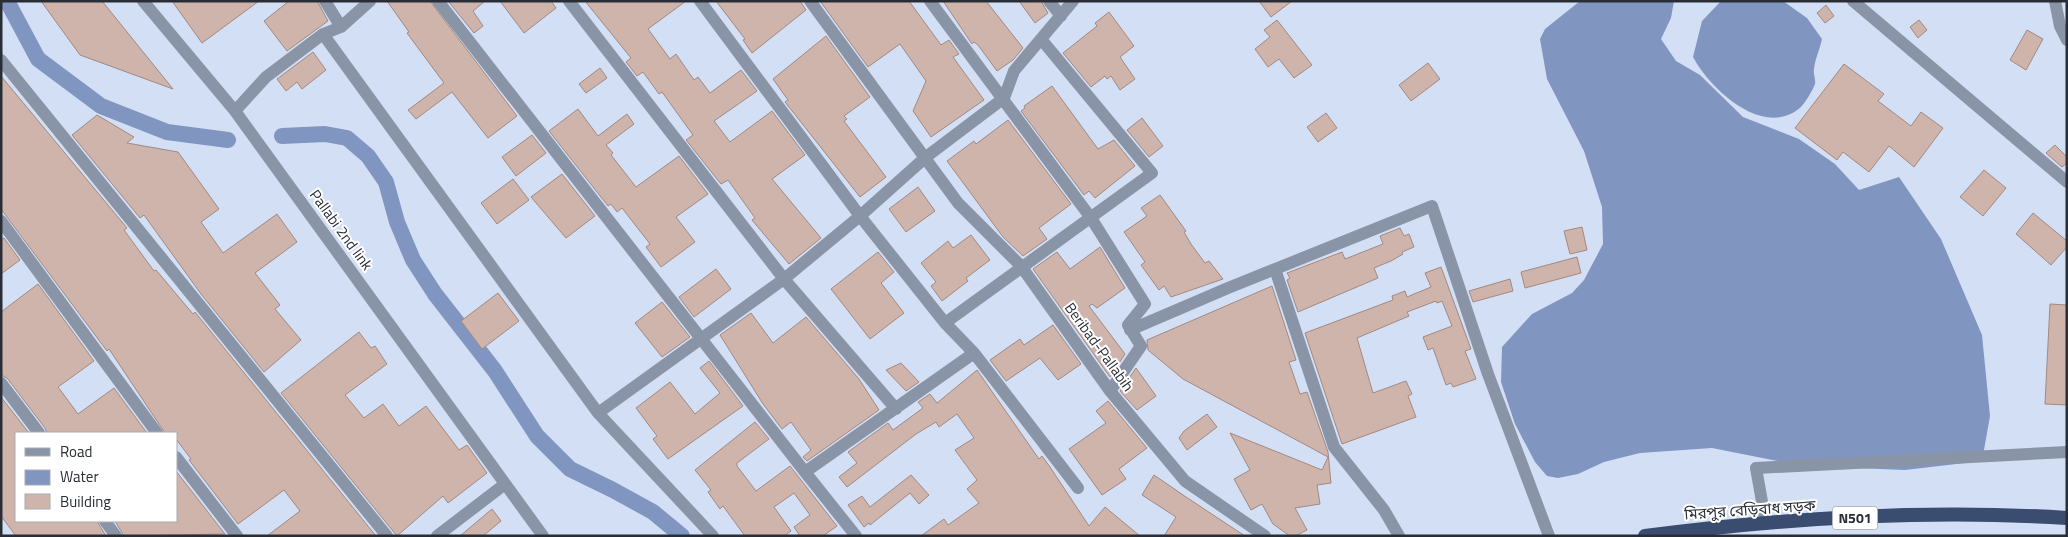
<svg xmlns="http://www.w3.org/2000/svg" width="2068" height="537" font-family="'Titillium Web','Noto Sans Bengali',sans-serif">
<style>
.water{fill:#8096c1}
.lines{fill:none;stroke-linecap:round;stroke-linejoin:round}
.canal{stroke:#8096c1;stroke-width:16}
.building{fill:#cfb4ac;stroke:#a28981}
.pedestrian{stroke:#8a94a7;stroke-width:12}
.minor{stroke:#8a94a7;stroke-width:12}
.trunk{stroke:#3a4c6f;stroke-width:14}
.labels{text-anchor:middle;stroke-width:4;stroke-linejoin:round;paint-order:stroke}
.shield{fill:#fff;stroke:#696d72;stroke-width:1}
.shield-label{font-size:14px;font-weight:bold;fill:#292e36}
.street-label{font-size:15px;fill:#292e36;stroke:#fff}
</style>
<rect width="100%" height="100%" fill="#d3dff5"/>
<path class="water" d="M1580,1H1674L1671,18L1661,39L1676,61L1700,75L1743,117L1799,139L1835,164L1859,190L1899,177L1941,239L1982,335L1990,416L1982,461L1905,470L1855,468L1787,463L1712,448L1640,453L1604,462L1578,474L1558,478L1547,476L1535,462L1515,424L1501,382L1502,347L1532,314L1572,293L1584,280L1603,244L1602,207L1584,151L1547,79L1540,39L1545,29Z
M1721,1H1783L1807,18L1822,39C1820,49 1815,59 1814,69C1813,74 1816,80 1815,84C1813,90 1805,103 1801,107C1764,140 1710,89 1693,57L1702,21Z"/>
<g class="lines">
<path class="canal" d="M7,1L38,59L101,106L167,132L228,140
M282,136L325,134L347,138L368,156L386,182L397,222L413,260L435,294L495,371L537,436L570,469L613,490L653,512L682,536"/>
</g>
<path class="building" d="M41,1H102L173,89L80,55Z
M172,1H259L202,43Z
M289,1H317L328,21L287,51L264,21Z
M387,1H430L517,116L488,138L452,92L416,119L408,110L444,83L407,33L409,32Z
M448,1H485L473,11L483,26L474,33Z
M500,1H551L556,8L524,33Z
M585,1H686L648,29L670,59L676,54L694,80L698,77L710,93L741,70L757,91L714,121L730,142L772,111L805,155L772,179L821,238L789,264L752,220L755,218L728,180L721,184L686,140L693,135L662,92L659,94L643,72L637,76L626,62L631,58Z
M716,1H800L806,10L752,53L743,40L745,39Z
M820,1H909L941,45L949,40L959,54L953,57L984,100L931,137L913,111L926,81L900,44L868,67Z
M943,1H986L1023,48L1013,60L997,71L978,45L974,42L972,44Z
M1019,1H1041L1048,13L1035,23Z
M1259,1H1292L1271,17Z
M1826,5L1834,16L1825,23L1817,13Z
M1109,12L1134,46L1120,57L1135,79L1120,90L1111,76L1107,79L1105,76L1091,87L1063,53L1097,26L1095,23Z
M1277,20L1312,65L1294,78L1279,59L1268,67L1255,49L1270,37L1264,30Z
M1919,20L1927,30L1918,38L1910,27Z
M2027,30L2043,39L2026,70L2010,60Z
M826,36L870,97L844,116L847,119L844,121L886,177L860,197L785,102L788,100L773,79Z
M313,52L326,70L302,89L297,82L286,91L277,79Z
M1428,63L1440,79L1411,101L1399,85Z
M1844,64L1884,94L1878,101L1911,126L1921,112L1943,128L1914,167L1889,146L1869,172L1843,152L1837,160L1795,128Z
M600,68L607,78L586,93L579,84Z
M1,76L127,228L124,230L154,271L156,270L193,314L195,312L376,536H267L300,511L284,490L238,524L189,460L191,459L176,439V433H165L109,349L107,351L1,209Z
M1052,86L1098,149L1114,140L1135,166L1095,198L1089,191L1084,195L1021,111L1025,108L1024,106Z
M578,109L598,136L627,114L634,124L606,145L613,153L611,155L636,187L679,156L708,194L676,217L695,242L661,267L646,247L650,244L622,208L617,212L611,204L608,206L549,131Z
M1326,113L1337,128L1318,142L1307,127Z
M97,115L134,137L127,143L178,152L219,209L201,222L223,253L277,214L297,242L255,273L280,305L275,309L301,340L264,372L201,294L144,215L140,218L72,135Z
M1142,118L1163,146L1149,157L1127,130Z
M1008,120L1071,204L1039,228L1047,239L1023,256L1003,237L947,161L974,141L976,144Z
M532,135L546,153L516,176L502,157Z
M2055,145L2067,157V163L2062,167L2046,153Z
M1984,170L2006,188L1983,216L1960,197Z
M562,174L595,216L566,238L531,197Z
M513,179L529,200L497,224L481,203Z
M918,187L935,211L906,232L889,209Z
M1160,195L1186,231L1184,232L1191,244L1205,263L1209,261L1223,279L1171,297L1164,286L1159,290L1141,265L1145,262L1124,232L1147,216L1141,208Z
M2033,213L2067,241V247L2051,265L2016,234Z
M1582,227L1587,250L1570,254L1564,231Z
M1400,228L1404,236L1409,234L1414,247L1402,252L1403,254L1391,261L1374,268L1378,278L1298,312L1287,280L1290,278L1287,273L1342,252L1345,259L1383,244L1380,236Z
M971,235L990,260L966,278L968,281L942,301L931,286L936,282L921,263L948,241L953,248Z
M4,238L20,260L1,274V240Z
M1100,247L1125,288L1097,308L1092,304L1089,306L1125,354L1110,377L1033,269L1057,252L1070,269Z
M878,252L894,272L881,283L904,313L870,339L831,289Z
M1577,257L1581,273L1525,288L1521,272Z
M1441,267L1471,349L1465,351L1476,379L1453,387L1451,383L1446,385L1433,348L1428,350L1423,337L1452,326L1442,301L1437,303L1436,301L1407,312L1409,316L1357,338L1373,393L1406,381L1412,394L1408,396L1416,417L1342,444L1305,333L1393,300L1392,296L1405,291L1407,297L1431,287L1425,273Z
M716,269L731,289L694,317L679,297Z
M1510,279L1513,291L1473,302L1469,291Z
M38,284L94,361L58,387L78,414L114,388L147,433H47L45,428L7,378L1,375V312Z
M1272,286L1296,360L1289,362L1300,394L1307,392L1328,452L1331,483L1317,485L1320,504L1295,508L1307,530L1295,536H1290L1273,524L1262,504L1251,510L1234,479L1250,470L1230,433L1322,470L1328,457L1183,379L1148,350L1147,340Z
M498,293L519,321L482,349L461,321Z
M662,302L690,337L662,357L635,323Z
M2050,304L2067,305V405L2045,404Z
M751,313L773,343L806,317L859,379L879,410L807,461L803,457L811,450L791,422L782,429L763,404L720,335Z
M1053,325L1081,364L1058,380L1040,358L1006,381L990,360L1020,339L1024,345Z
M359,332L371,348L375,346L387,364L345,395L364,418L383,404L399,426L426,406L459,450L467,445L487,473L448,503L443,496L397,536L281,393Z
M709,361L743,406L668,459L653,439L657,436L636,408L670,382L695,414L720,393L700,368Z
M901,363L919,382L906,391L886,370Z
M1136,368L1156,396L1137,410L1120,391Z
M977,370L1039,459L1042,456L1050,467L1089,526L1105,507L1140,536H921L944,519L948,525L979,503L967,489L977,480L955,450L974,438L957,414L939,427L936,422L916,434L847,487L839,477L857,463L848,452L888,423L893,430L923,408L918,402L930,394L937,403Z
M1,397L29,433H16V521H97L106,536H16L1,516Z
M1108,401L1147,448L1119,469L1126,479L1102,495L1069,449L1106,423L1096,411Z
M1207,414L1217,427L1187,450L1179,438L1184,431Z
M755,422L769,439L737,463V466L756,491L790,466L837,526L823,536H800L794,527L810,515L794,493L774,507L791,531L784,536H745L723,506L720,509L708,492L711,490L695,470Z
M176,471L225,534L124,536L115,521H176Z
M911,475L929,495L919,504L910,493L870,525L869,523L864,527L848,505L862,496L870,507Z
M1154,475L1186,497L1245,536H1164L1176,517L1142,495Z
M492,509L501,521L483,536H460Z"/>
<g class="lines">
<path class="pedestrian" d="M1853,1L2067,182"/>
<path class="minor" d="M143,1L235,111L543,536
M325,1L341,27
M438,1L805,472L974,353
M569,1L784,279L896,409
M700,1L860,216L945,323L974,353L1078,488
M810,1L958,203L1021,266L1110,391L1185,481L1265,536
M930,1L1091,218L1145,304L1128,325L1141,346L1110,391
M1049,1L1061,16
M2055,1L2060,26L2067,40
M323,34L598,413L713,536
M1,60L387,536
M235,111L266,77L323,34L341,27L370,1
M1,221L157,433
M1275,269L1334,447L1384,510L1399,536
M945,323L1152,173L1041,39
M1130,330L1228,288L1432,206L1488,374L1549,536
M1,383L39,433
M598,413L784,279L860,216L926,157L1004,98L1014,71L1073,1
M176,457L237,536
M805,472L856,536
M105,521L116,536
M1766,524L1756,468L2067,452
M437,536L505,484"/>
<path class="trunk" d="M1645,536C1784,518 1927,509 2067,518"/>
</g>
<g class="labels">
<rect class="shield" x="1832.5" y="506.5" width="45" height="23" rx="4"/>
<g class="shield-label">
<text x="1855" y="523">N501</text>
</g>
<g class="street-label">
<text transform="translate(341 230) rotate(54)" y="5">Pallabi 2nd link</text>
<text transform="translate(1099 347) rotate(54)" y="5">Beribad-Pallabih</text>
<text transform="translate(1750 510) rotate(-4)" y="5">মিরপুর বেড়িবাধ সড়ক</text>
</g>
</g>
<rect width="2068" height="537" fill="none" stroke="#292e36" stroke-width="5"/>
<rect x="15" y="432" width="162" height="90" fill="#ffffff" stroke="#a9abaf"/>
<rect x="25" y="448" width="25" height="8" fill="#8a94a7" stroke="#a9abaf"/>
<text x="60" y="457" font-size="15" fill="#292e36">Road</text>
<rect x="25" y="470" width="25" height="15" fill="#8096c1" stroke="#a9abaf"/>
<text x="60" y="482" font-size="15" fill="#292e36">Water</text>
<rect x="25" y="494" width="25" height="15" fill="#cfb4ac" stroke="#a9abaf"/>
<text x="60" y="507" font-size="15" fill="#292e36">Building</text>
</svg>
